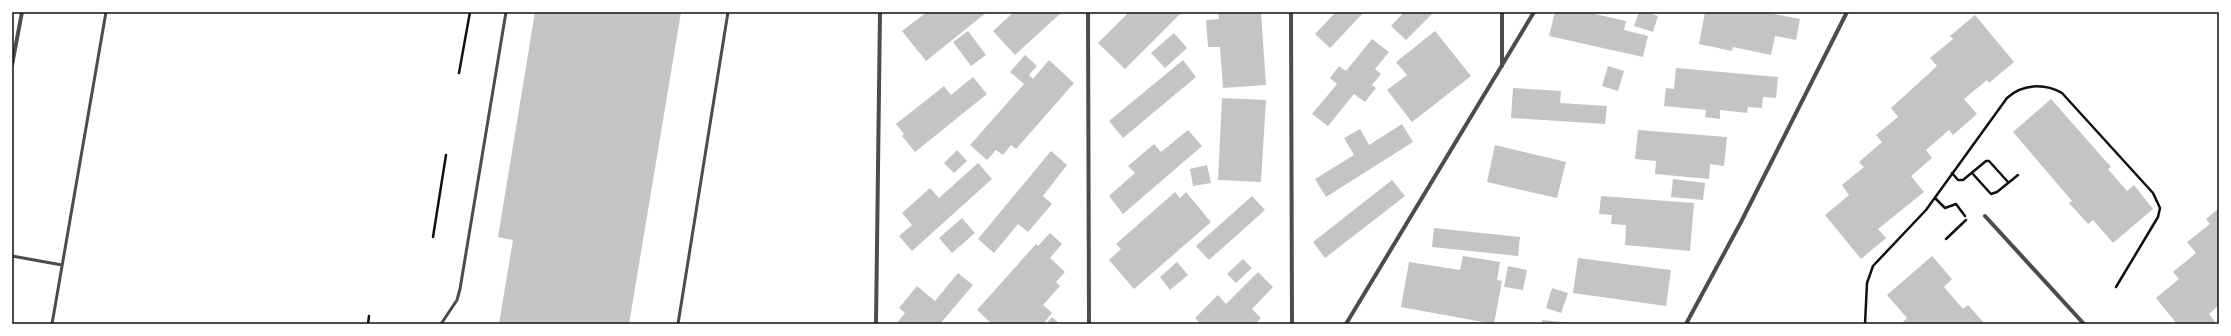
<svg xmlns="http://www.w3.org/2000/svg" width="2231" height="336" font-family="'IBM Plex Sans',sans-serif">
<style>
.building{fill:#c4c4c4}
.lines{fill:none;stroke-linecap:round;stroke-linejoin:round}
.path{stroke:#111;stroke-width:2.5}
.service{stroke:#4c4c4c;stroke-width:3}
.minor{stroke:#4c4c4c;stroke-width:4}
.neatline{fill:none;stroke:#111;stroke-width:1.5}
</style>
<rect width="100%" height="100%" fill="#fff"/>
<path class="building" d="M535,12H681L629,324H499L513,240L498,237Z
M927,12H987L926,61L902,31Z
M1014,12H1062L1015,55L993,31Z
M1129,12H1182L1125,69L1098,43Z
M1218,12H1261L1266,85L1223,88L1220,47H1208L1206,20L1219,19Z
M1336,12H1364L1330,48L1315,34Z
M1404,12H1434L1406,40L1391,26Z
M1555,12H1586L1626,21L1624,30L1648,36L1643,57L1549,36Z
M1639,12H1647L1658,16L1653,32L1634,26Z
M1705,12H1764L1800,19L1796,40L1775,36L1771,55L1733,47L1732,51L1699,44Z
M1975,15L2014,62L1989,83L1987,80L1964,99L1977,114L1953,135L1949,130L1926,150L1932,158L1911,176L1924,192L1878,229L1886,238L1861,259L1825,215L1849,195L1842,185L1864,167L1859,162L1882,142L1876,135L1898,117L1891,108L1937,66L1930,58L1953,39L1950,36Z
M968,31L986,55L971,66L953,42Z
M1435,31L1471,76L1412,122L1387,90L1407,75L1396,62Z
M1174,33L1187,48L1165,68L1151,53Z
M1372,39L1389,52L1375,69L1381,74L1372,85L1376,88L1365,102L1354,94L1328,126L1312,114L1337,84L1330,78L1339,66L1346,71Z
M1025,55L1037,66L1029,75L1033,79L1049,60L1074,83L1016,149L1011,145L1003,155L996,150L987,160L970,145L1024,84L1010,72Z
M1183,60L1196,77L1123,138L1109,121Z
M1608,66L1624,71L1618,91L1602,86Z
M1676,68L1778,77L1776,98L1763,97L1762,108L1748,107L1747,113L1720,110V119L1705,117L1706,110L1664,106L1666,88L1674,89Z
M973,77L987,94L915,152L902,136L904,134L896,124L944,86L951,95Z
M1513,88L1561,91L1560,103L1607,106L1605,124L1511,118Z
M1222,98L1266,100L1261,182L1218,180Z
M2051,99L2111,167L2108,169L2127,191L2134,185L2153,209L2113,243L2093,220L2088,224L2069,203L2072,201L2013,132Z
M1402,124L1413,142L1326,197L1315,179L1354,155L1344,138L1360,129L1369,145Z
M1188,130L1202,146L1123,214L1109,196L1135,173L1128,166L1154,144L1161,152Z
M1638,130L1727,137L1724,166L1710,164L1709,179L1655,174L1656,161L1635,159Z
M1495,145L1566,162L1557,198L1487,182Z
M957,150L967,161L954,173L944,163Z
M1051,151L1067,165L1043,196L1052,204L1028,232L1018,224L994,253L978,239Z
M978,163L992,179L912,251L899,236L912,225L902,213L930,188L939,198Z
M1207,165L1211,183L1193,186L1190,169Z
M1673,179L1705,183L1703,200L1671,197Z
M1392,180L1405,196L1325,258L1313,242Z
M1175,192L1180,198L1186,192L1211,222L1134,289L1109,260L1121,249L1116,244Z
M1252,196L1265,210L1209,260L1196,246Z
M1601,196L1694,203L1690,251L1625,245L1626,225L1611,224L1612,215L1599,214Z
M2219,208V305L2209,314L2216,323L2177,324L2156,298L2179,279L2173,272L2196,253L2187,242L2210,224L2206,219Z
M962,218L975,233L952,253L939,238Z
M1434,228L1520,237L1518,256L1432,247Z
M1050,233L1062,244L1050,258L1065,272L1056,282L1060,286L1043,305L1052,313L1043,324H992L977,310L1036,244L1038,246Z
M1463,256L1500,262L1497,280L1502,281L1494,324L1401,307L1409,262L1460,270Z
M1932,256L1952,279L1944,287L1963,309L1968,305L1985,324L1902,323L1907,318L1887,295Z
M1578,258L1671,270L1666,306L1573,293Z
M1243,259L1252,268L1236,283L1227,274Z
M1177,262L1188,275L1170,290L1160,277Z
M1508,266L1527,270L1523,290L1504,287Z
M1258,272L1273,287L1252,309L1261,318L1255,324H1201L1195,318L1218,295L1226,304Z
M958,273L973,285L940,324H896L905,313L899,308L917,286L935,301Z
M1552,288L1568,293L1561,313L1546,308Z
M1052,317L1060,324H1046Z
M1542,320L1572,323V324H1542Z"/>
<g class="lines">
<path class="path" d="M459,73L470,12
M1952,173L1958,180H1963L1986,161H1989L2008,182
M1972,173L1991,194L1997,192L2018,175
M1935,198L1945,208L1956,204L1965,216
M433,237L446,155
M1946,239L1966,220
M368,324L369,316
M1865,324L1867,283L1873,266L1926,210L2007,98C2022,84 2044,83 2062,93L2153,193L2160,208L2158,217L2116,287"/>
<path class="service" d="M12,256L62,265
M52,324L106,12
M441,324L457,300L460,289L506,12
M678,324L728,12"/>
<path class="minor" d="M1088,12L1089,324
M1291,12L1292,324
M1502,12V66
M12,65L22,12
M1985,216L2084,324
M876,324L880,12
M1346,324L1534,12
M1686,324L1741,222L1847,12"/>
</g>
<rect width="2231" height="336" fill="none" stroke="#ffffff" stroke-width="26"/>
<rect x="13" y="13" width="2205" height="310" class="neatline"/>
</svg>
